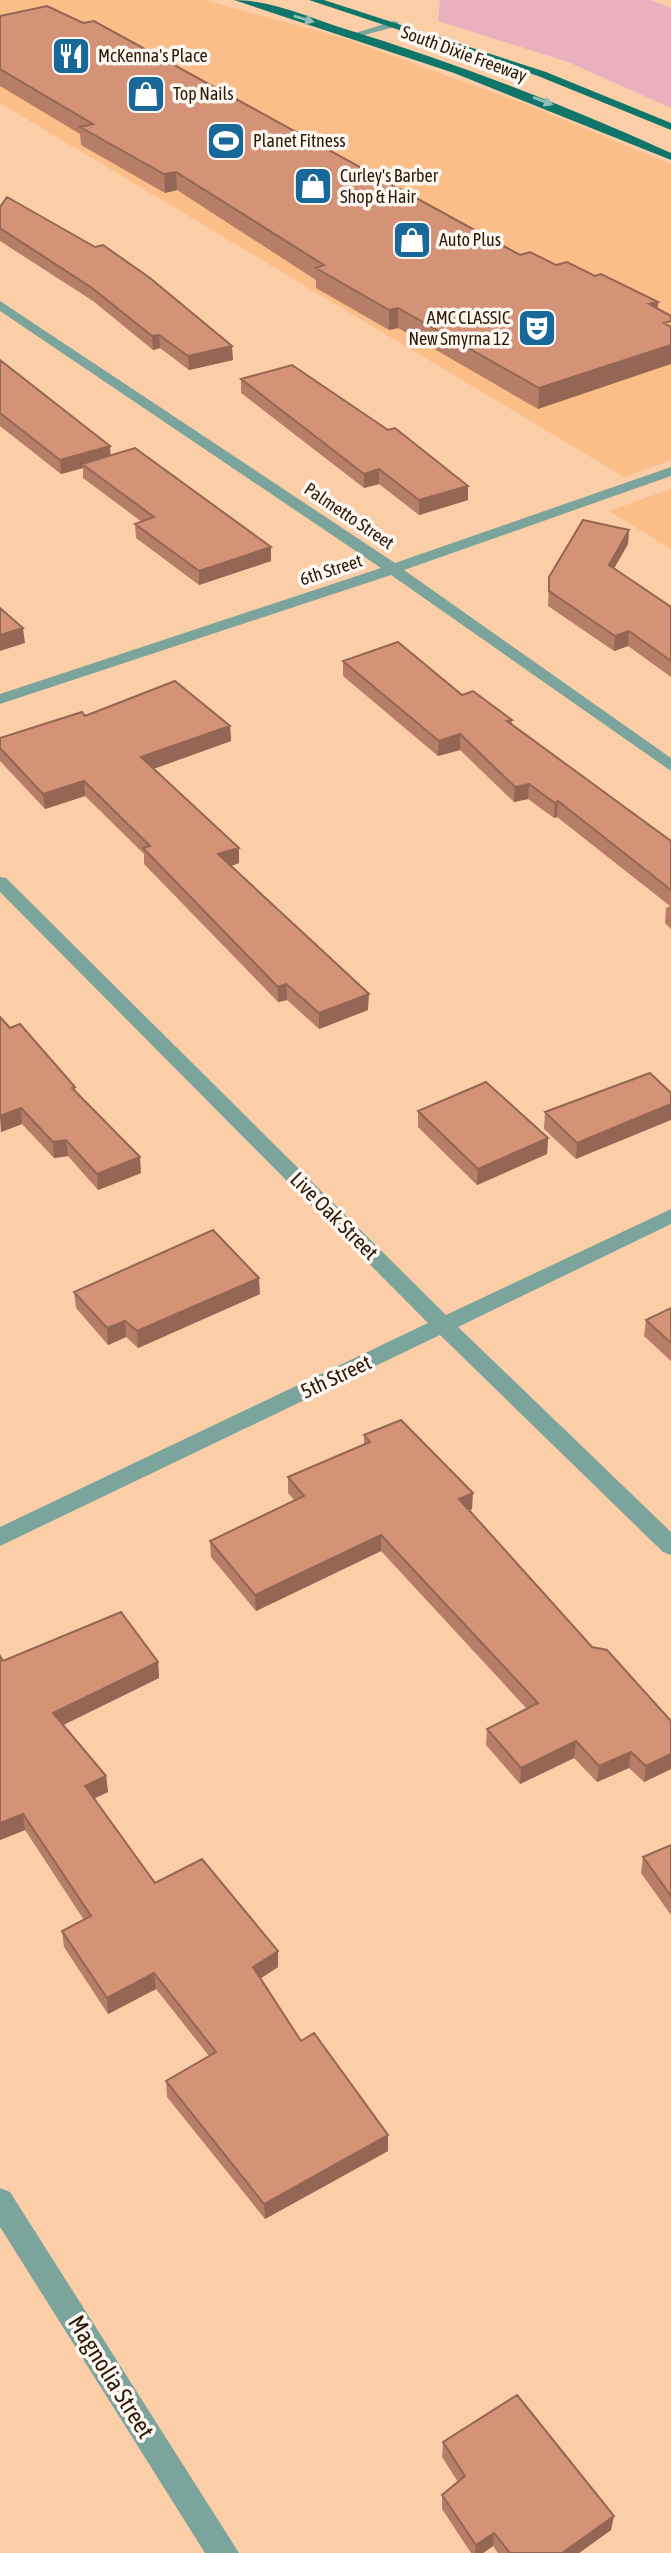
<svg xmlns="http://www.w3.org/2000/svg" width="671" height="2553" font-family="'Asap Condensed',sans-serif">
<style>
.built{fill:#fbbe88}
.green{fill:#eab0be}
.lines{fill:none;stroke-linecap:round;stroke-linejoin:round}
.minor{fill:#7aa49c;fill-rule:evenodd}
.major{fill:#10766a;fill-rule:evenodd}
.wall{fill:#b67e66}
.shaded-wall{fill:#946653}
.building{fill:#d49277;stroke:#946653;stroke-width:2}
.oneway{fill:#93beb5}
.labels{text-anchor:middle;stroke-width:7;stroke-linejoin:round;paint-order:stroke}
.far-street-label{font-size:18px;fill:#2d1906;stroke:#fef8f3}
.far-poi-label{font-size:18px;fill:#2d1906;stroke:#fef8f3;text-anchor:start}
.street-label{font-size:21px;fill:#2d1906;stroke:#fef8f3}
.near-street-label{font-size:24px;fill:#2d1906;stroke:#fef8f3}
</style>
<rect width="100%" height="100%" fill="#fbcea8"/>
<path class="built" d="M0,0H204L340,37L528,105L671,164V460L624,477L0,103Z
M671,489V549L609,511Z"/>
<path class="green" d="M440,0H651L671,8V108L568,62L438,21Z"/>
<g class="lines">
<path class="minor" d="M394,21L398,22V26L357,37L352,34Z
M0,301L395,563L671,467V476L404,570L671,758V771L391,575L0,704V694L381,568L0,311Z
M0,877L6,878L446,1315L671,1209V1224L458,1327L671,1532V1555L663,1552L440,1335L0,1546V1527L428,1323L0,892Z
M0,2188L10,2192L239,2553H205L0,2227Z"/>
<path class="major" d="M234,0C270,0 308,17 342,28C454,62 564,105 671,153V160L454,73Z
M309,0H324L546,72L671,123V130L538,76Z"/>
</g>
<path class="wall" d="M0,16L520,255L595,276L658,302L657,308L538,409L398,328L389,330L316,288V280L177,190L165,193L81,145L80,134L0,86Z
M0,207L233,360L189,370L160,348L153,350L93,301L0,241Z
M0,360L111,455L271,547V561L199,585L136,538L135,524L142,522L83,478V468L61,474L0,426Z
M241,379L468,486V500L419,515L379,484L364,488L241,393Z
M629,530L628,544L614,568L671,607V677L628,646L614,651L548,606L549,577Z
M343,661L462,695L512,720V724L671,841V929L665,923L666,908L670,906L557,817L554,818L528,799L514,802L460,750L438,756L343,676Z
M85,716L230,726L231,741L153,769L239,863L231,866L368,1010L319,1029L287,1000L278,1002L144,864V854L85,796L45,809L0,761V738Z
M0,1017L10,1028L75,1087L76,1093L141,1173L98,1190L68,1156L54,1158L22,1124L1,1132Z
M650,1073L576,1159L544,1129L545,1112Z
M418,1111L548,1138L547,1154L477,1185L418,1127Z
M74,1292L260,1294L138,1348L126,1337L108,1345L76,1308Z
M671,1308V1361L644,1336L646,1320Z
M364,1435L472,1509L469,1511L592,1647L671,1721V1769L644,1782L629,1768L597,1782L574,1758L520,1784L486,1745L487,1729L527,1709L381,1551L256,1611L211,1557L210,1541L294,1500L288,1493V1477L364,1445Z
M3,1661L158,1662L159,1678L63,1725L106,1776L108,1792L94,1798L155,1883L278,1967L260,1979L301,2041L388,2151L265,2219L167,2097L166,2081L209,2056L156,1989L108,2014L64,1947L62,1931L84,1920L25,1830L0,1840Z
M671,1845V1915L641,1873L643,1857Z
M443,2442L611,2530L579,2553H498L493,2546L483,2553H471L442,2509V2495L458,2482L442,2457Z"/>
<path class="shaded-wall" d="M176,172L177,190L165,193L164,174Z
M658,302L656,322L649,304Z
M398,308V328L389,330V310Z
M159,335L160,348L153,350L152,336Z
M671,345V364L538,409L539,388Z
M232,346L233,360L189,370L188,356Z
M110,446L111,460L82,464L83,468L61,474L60,460Z
M379,469V484L364,488V474Z
M468,486V500L419,515V500Z
M629,530L628,544L608,579L609,565Z
M271,547V561L199,585V571Z
M23,628L25,643L0,651V635Z
M629,631L628,646L614,651L615,636Z
M230,726L231,741L142,773L141,757Z
M460,734V750L438,756L439,741Z
M84,781L85,796L45,809L43,794Z
M529,784L528,799L514,802L515,787Z
M558,801L557,817L554,818L555,803Z
M239,848V863L219,870L218,854Z
M286,984L287,1000L278,1002V987Z
M369,994L368,1010L319,1029V1013Z
M671,1104V1120L576,1159L577,1143Z
M21,1108L22,1124L1,1132L0,1116Z
M548,1138L547,1154L477,1185L478,1169Z
M66,1140L68,1156L54,1158L53,1142Z
M140,1157L141,1173L98,1190L97,1174Z
M259,1278L260,1294L138,1348L137,1331Z
M125,1321L126,1337L108,1345L107,1328Z
M473,1493L472,1509L458,1516L459,1499Z
M381,1535V1551L256,1611L255,1595Z
M158,1662L159,1678L55,1729L53,1713Z
M576,1741L574,1758L520,1784L521,1768Z
M631,1752L629,1768L597,1782L599,1766Z
M671,1754V1769L644,1782L646,1766Z
M106,1776L108,1792L87,1802L85,1786Z
M23,1814L25,1830L0,1840V1823Z
M278,1951V1967L253,1983V1967Z
M154,1973L156,1989L108,2014L107,1998Z
M388,2135V2151L265,2219L264,2204Z
M614,2516L611,2530L579,2553H562Z
M494,2533L493,2546L483,2553H475L476,2545Z"/>
<path class="building" d="M47,6L83,23L94,21L520,255L530,252L556,265L567,262L595,276L601,274L658,302L649,304L671,316V321L664,323L671,327V345L539,388L398,308L389,310L316,268L324,265L176,172L164,174L80,127L93,124L0,69V16Z
M7,197L95,247L103,245L150,278L232,346L188,356L159,335L152,336L92,288L0,228V207Z
M0,360L110,446L60,460L0,413Z
M292,365L388,430L395,428L468,486L419,500L379,469L364,474L241,379Z
M135,448L271,547L199,571L135,524L154,517L82,464Z
M583,520L629,530L609,565L671,607V661L629,631L615,636L549,591V577Z
M0,608L23,628L0,635Z
M398,642L462,695L473,691L512,720L507,721L671,841V890L558,801L555,803L529,784L515,787L460,734L439,741L343,661Z
M175,681L230,726L141,757L239,848L218,854L369,994L319,1013L286,984L278,987L143,848L150,846L84,781L43,794L0,748V738L82,712L85,716Z
M0,1017L10,1028L20,1024L75,1087L72,1088L140,1157L97,1174L66,1140L53,1142L21,1108L0,1116Z
M650,1073L671,1093V1104L577,1143L545,1112Z
M486,1082L548,1138L478,1169L418,1111Z
M213,1230L259,1278L137,1331L125,1321L107,1328L74,1292Z
M671,1308V1343L646,1320Z
M401,1420L473,1493L459,1499L592,1647L607,1650L671,1721V1754L646,1766L631,1752L599,1766L576,1741L521,1768L487,1729L538,1703L381,1535L255,1595L210,1541L304,1496L288,1477L370,1442L364,1435Z
M121,1612L158,1662L53,1713L106,1776L85,1786L155,1883L202,1859L278,1951L253,1967L301,2041L314,2033L388,2135L264,2204L166,2081L216,2052L154,1973L107,1998L62,1931L91,1916L23,1814L0,1823V1656L3,1661Z
M671,1845V1896L643,1857Z
M517,2395L614,2516L562,2553H510L494,2533L476,2545L442,2495L465,2476L443,2442Z"/>
<defs><path id="oneway-solid" d="M-6-.8H1V-3.2L6.5 0L1 3.2V.8H-6Z" transform="scale(1.75)"/></defs>
<g class="oneway">
<use href="#oneway-solid" transform="translate(304 19) rotate(17)"/>
<use href="#oneway-solid" transform="translate(543 101) rotate(21)"/>
</g>
<defs>
<g id="restaurant-square" transform="scale(2.0125)"><rect x="-9" y="-9" width="18" height="18" rx="4" fill="#19689a" stroke="#fef8f3"/><path d="M-5-6h1v4h1v-4h1v4h1v-4h1v5L-1.5 .5V6h-2V.5L-5-1ZM5-6V6H3V1.5H1.5Q1.5-4 5-6Z" fill="#fff"/></g>
<g id="shop-square" transform="scale(2.0125)"><rect x="-9" y="-9" width="18" height="18" rx="4" fill="#19689a" stroke="#fef8f3"/><path d="M-5-2.5h2.3a2.7 3.5 0 0 1 5.4 0H5L5.5 6h-11ZM-1.5-2.5h3a1.5 2.3 0 0 0-3 0Z" fill="#fff"/></g>
<g id="stadium-square" transform="scale(2.0125)"><rect x="-9" y="-9" width="18" height="18" rx="4" fill="#19689a" stroke="#fef8f3"/><path d="M0-5a6.5 5 0 1 0 0 10a6.5 5 0 1 0 0-10ZM-3.5-1.8h7v3.6h-7Z" fill="#fff"/></g>
<g id="theatre-square" transform="scale(2.0125)"><rect x="-9" y="-9" width="18" height="18" rx="4" fill="#19689a" stroke="#fef8f3"/><path d="M-5-5.5Q0-4 5-5.5V0Q5 5 0 6Q-5 5-5 0ZM-3.3-2.5H-1v1.5H-3.3ZM1-2.5H3.3v1.5H1ZM-2.8 1Q0 5.5 2.8 1Z" fill="#fff"/></g>
</defs>
<g fill-rule="evenodd">
<use href="#restaurant-square" x="71" y="56"/>
<use href="#shop-square" x="146" y="94"/>
<use href="#stadium-square" x="226" y="141"/>
<use href="#shop-square" x="313" y="186"/>
<use href="#shop-square" x="412" y="240"/>
<use href="#theatre-square" x="537" y="328"/>
</g>
<g class="labels">
<g class="far-street-label">
<text transform="translate(464 54) rotate(20)" y="6">South Dixie Freeway</text>
<text transform="translate(349 516) rotate(34)" y="6">Palmetto Street</text>
<text transform="translate(331 570) rotate(-18)" y="6">6th Street</text>
</g>
<g class="far-poi-label">
<text x="98" y="62">McKenna's Place</text>
<text x="173" y="100">Top Nails</text>
<text x="253" y="147">Planet Fitness</text>
<text x="340" y="182">Curley's Barber<tspan x="340" dy="21">Shop &amp; Hair</tspan></text>
<text x="439" y="246">Auto Plus</text>
<text x="510" y="324" text-anchor="end">AMC CLASSIC<tspan x="510" dy="21">New Smyrna 12</tspan></text>
</g>
<g class="street-label">
<text transform="translate(334 1216) rotate(45)" y="7">Live Oak Street</text>
<text transform="translate(336 1377) rotate(-25)" y="7">5th Street</text>
</g>
<g class="near-street-label">
<text transform="translate(111 2377) rotate(58)" y="8">Magnolia Street</text>
</g>
</g>
</svg>
